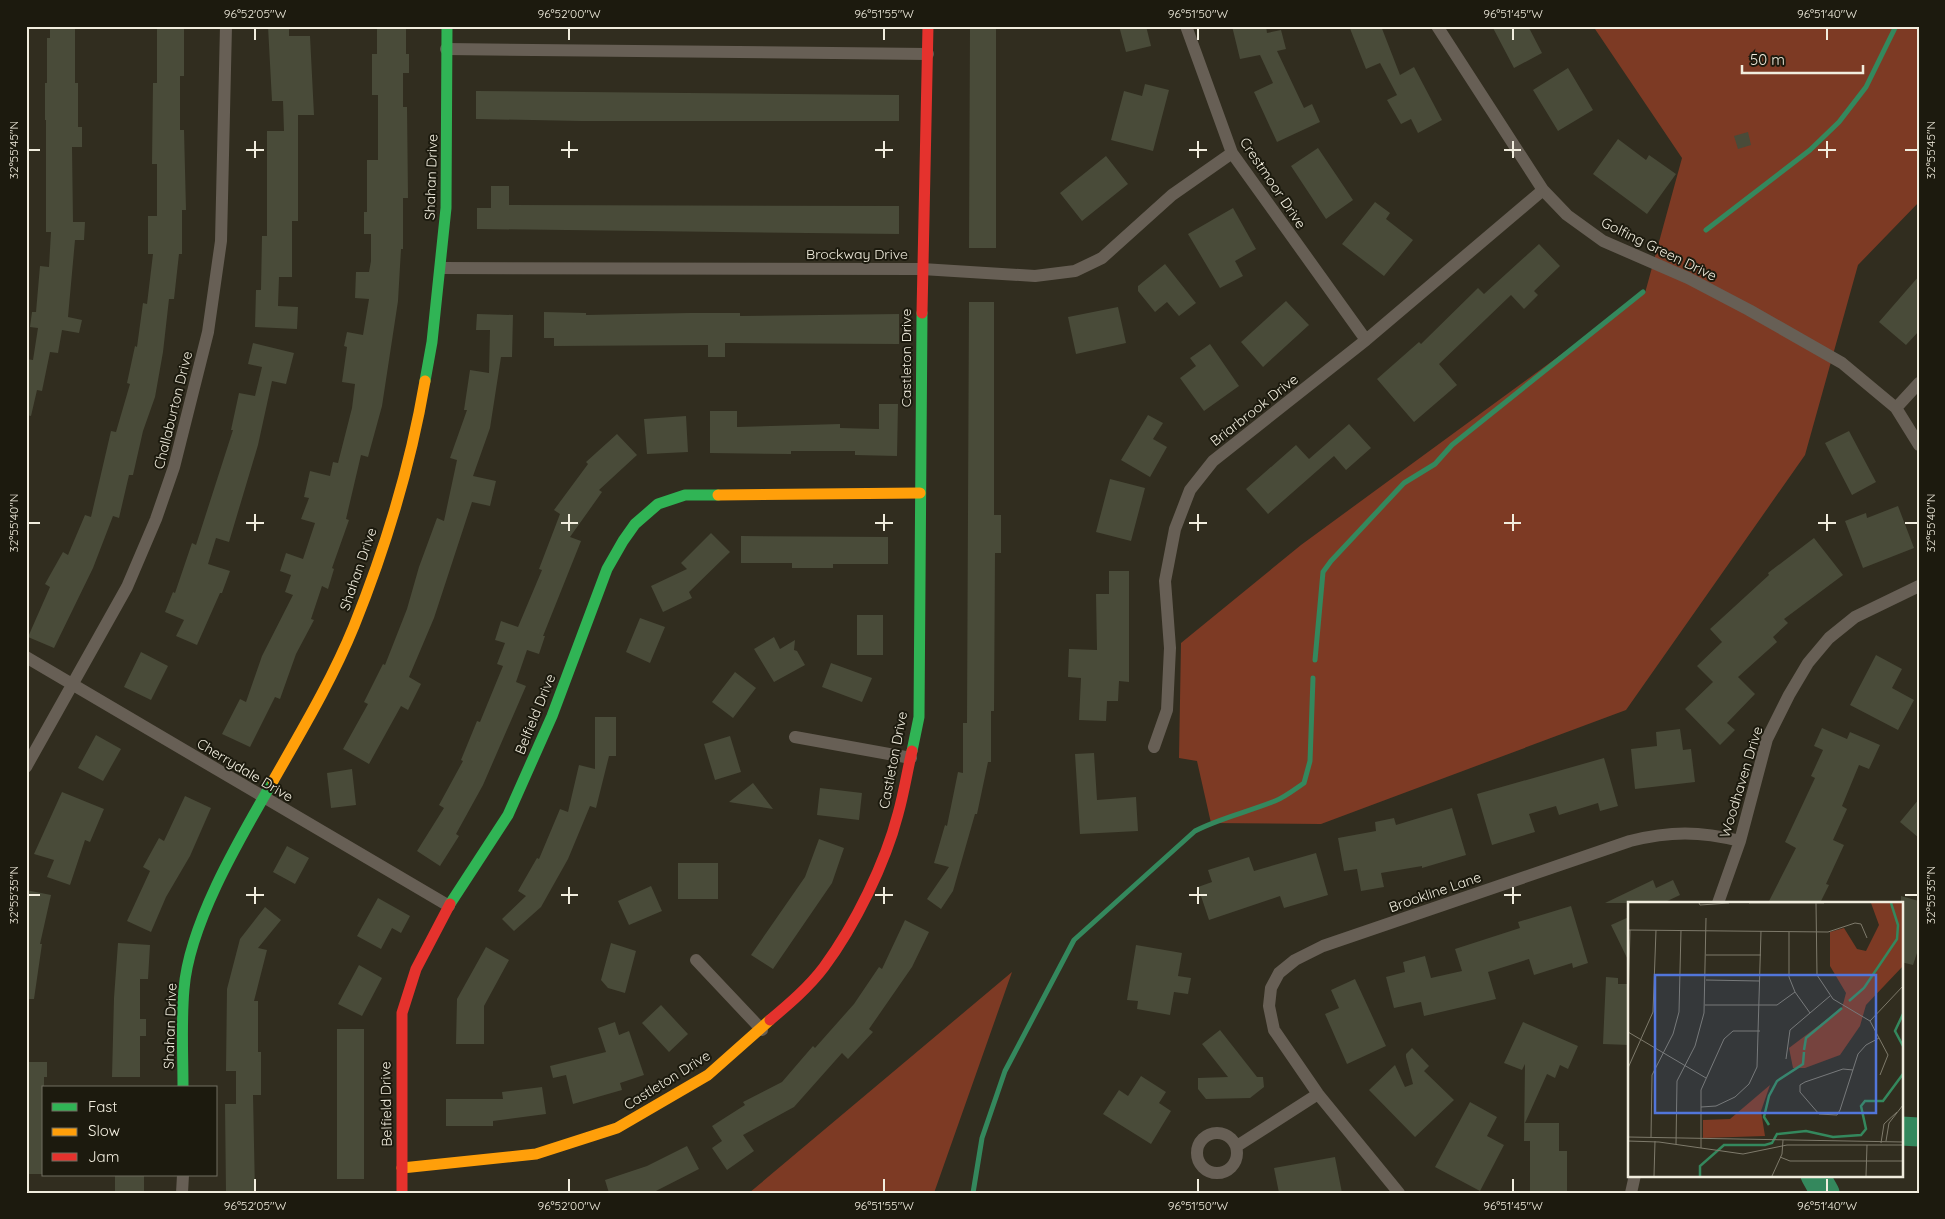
<svg xmlns="http://www.w3.org/2000/svg" width="1945" height="1219" font-family="Quicksand,sans-serif">
<style>
.green{fill:#7d3a24}
.lines{fill:none;stroke-linecap:round;stroke-linejoin:round}
.stream{stroke:#34885d;stroke-width:5}
.river{stroke:#34885d;stroke-width:29}
.building{fill:#494b39}
.street{stroke:#675f55;stroke-width:12}
.fast{stroke:#30b455;stroke-width:11}
.slow{stroke:#ff9f0a;stroke-width:11}
.jam{stroke:#e5322d;stroke-width:11}
.ticks{fill:none;stroke:#f1edde;stroke-width:2}
.labels{text-anchor:middle;stroke-width:4;stroke-linejoin:round;paint-order:stroke}
.street-label{font-size:14px;fill:#f1edde;stroke:#1c1a0e}
.inset-river{fill:none;stroke:#34885d;stroke-width:2.5}
.inset-road{fill:none;stroke:#7e7a6b;stroke-width:1}
.view{fill:#5276da;fill-opacity:0.15;stroke:#5276da;stroke-width:2.5}
.inset-edge{fill:none;stroke:#f1edde;stroke-width:2.5}
.neatline{fill:none;stroke:#f1edde;stroke-width:2}
.ticks-label{font-size:12px;text-anchor:middle;fill:#f1edde}
</style>
<rect width="100%" height="100%" fill="#312d1f"/>
<path class="green" d="M1593,26H1919V202L1858,265L1805,455L1626,710L1321,824L1211,823L1197,761L1179,758L1181,643L1301,545L1645,293L1682,158Z
M1012,972L934,1193H749Z"/>
<g class="lines">
<path class="stream" d="M1706,230L1810,150L1839,122L1866,87L1896,26
M1315,660L1323,572L1331,561L1404,483L1435,464L1452,445L1643,292
M973,1193L982,1138L1005,1071L1074,940L1195,831C1220,818 1248,812 1275,801C1285,797 1295,789 1304,783L1310,761L1313,678"/>
<path class="river" d="M1901,1131L1919,1132
M1815,1175L1825,1193"/>
</g>
<path class="building" d="M50,26H75V83H78V127H82V147H72L73,222H85L84,240H75L68,317L82,320L79,333L62,330L58,353L50,352L42,391L37,390L31,416L26,415V359L33,360L38,328L30,327L32,312H36L40,266L49,267L51,232H46V120H45V83H47V38H50Z
M157,26H184V76H180V130H184L186,210H182V254H179L174,299H169L163,352L155,397L143,431L133,475H129L119,518L113,516L93,568L54,648L28,637L50,587L45,584L63,552L68,555L85,515L91,517L111,431L116,432L130,384L127,383L135,346L137,347L143,303L147,304L153,254H148V216H157V164H152L153,83H157Z
M268,26H289V36H310L314,115H298V221H292V277H279L278,306L298,307L297,329L255,327L256,290H261L262,236H267V131H284L283,101H272Z
M377,26H406V54H409V73H403V107H407L408,198H403V249H401L398,301L382,406L368,457L361,455L346,519L349,520L332,568L334,569L328,589L322,586L311,619L314,620L296,654L280,699L275,697L250,747L222,734L240,699L246,702L262,656L293,595L285,592L291,575L280,571L286,553L303,559L315,523L301,519L309,498L304,497L310,471L330,476L333,462L338,463L352,408L355,384L342,382L347,347L344,346L347,332L363,335L369,299L355,298L356,272H369L371,261V234H364V212H367V160H378V95H372V54H377Z
M970,26H996V248H969Z
M1119,26H1146L1151,46L1126,52Z
M1232,26H1266L1267,33L1281,30L1286,49L1277,51L1304,108L1312,104L1320,122L1277,142L1254,92L1273,83L1260,55L1240,59Z
M1349,26H1381L1400,75L1414,67L1442,120L1418,133L1411,119L1401,124L1387,100L1397,95L1380,63L1366,69Z
M1492,26H1528L1542,53L1514,68Z
M1568,68L1593,110L1558,131L1533,90Z
M1145,84L1169,90L1153,151L1111,140L1124,91L1142,96Z
M476,91L899,95V121H581L476,119Z
M1748,132L1751,145L1738,149L1734,136Z
M1618,139L1646,160L1649,155L1676,174L1647,214L1593,174Z
M1318,148L1353,200L1326,219L1291,166Z
M1106,156L1128,184L1082,221L1060,193Z
M491,186H509V205L899,206V234L477,229V208H491Z
M1375,202L1390,213L1386,219L1413,240L1384,276L1342,244Z
M1233,208L1256,249L1235,261L1243,276L1220,288L1188,234Z
M1539,244L1560,266L1534,291L1538,295L1524,309L1511,295L1439,364L1457,385L1414,422L1377,379L1419,342L1421,344L1478,288L1484,294Z
M1165,264L1196,303L1179,316L1167,302L1155,312L1138,291V286Z
M1919,276V331L1906,345L1879,322Z
M1286,301L1309,325L1263,367L1241,342Z
M969,302H994V515H1001V553H995L994,711H991V762H988L977,814H975L953,891L941,909L927,899L949,867L934,863L945,825L947,826L958,772L963,773V723H967Z
M1118,307L1126,343L1076,354L1068,317Z
M544,312L586,313V315L690,313H740V316L899,314V344L725,343V357H708V345L554,346V338H544Z
M477,314L513,315L512,357H501L490,428L473,476L496,481L490,506L472,502L434,618L409,677L421,684L408,710L401,706L369,764L343,749L368,704L364,702L383,664L385,665L407,609L419,567L437,518L444,521L457,460L450,458L467,410H464L470,370L489,373L490,330H476Z
M253,343L294,353L286,384L272,381L258,445L229,542L216,538L208,564L230,571L222,593H220L197,645L176,636L184,620L165,612L173,592L175,593L192,543L196,545L233,430H231L239,393L255,396L262,367L248,364Z
M1210,344L1239,386L1204,411L1180,378L1196,366L1190,358Z
M879,404H898L897,456L855,455V451H791V454L710,453V411H737V427L840,424V428L879,429Z
M1148,415L1163,423L1153,439L1167,447L1150,477L1121,460Z
M686,416L688,452L647,454L644,419Z
M1349,424L1371,448L1346,470L1334,456L1268,514L1246,489L1296,445L1309,459Z
M1849,431L1876,482L1852,495L1825,443Z
M617,434L637,455L599,490L602,492L570,537L581,541L543,636H545L539,654L527,650L516,682L526,686L483,785L456,834L459,836L440,866L417,851L444,808L439,805L463,761L461,760L477,721L480,722L503,666L497,664L505,643L495,640L501,621L518,627L542,570L539,569L560,514L554,510L588,464L586,462Z
M1110,479L1145,488L1131,541L1096,532Z
M1898,506L1914,548L1863,568L1845,521L1866,513L1867,518Z
M711,533L730,552L689,592L692,598L663,612L651,586L687,569L681,563Z
M741,536L888,537V564H833V568H792V563H741Z
M1814,538L1843,575L1784,619L1788,623L1773,637L1777,642L1738,677L1755,694L1727,723L1735,730L1720,745L1685,709L1713,682L1697,666L1722,642L1710,629L1769,575L1768,573Z
M1109,571H1129V682L1119,681L1118,701H1107L1106,721L1079,720L1081,678L1068,677L1069,649L1097,650L1096,594H1109Z
M857,615H883V655H857Z
M640,618L665,627L650,663L626,652Z
M774,637L780,649L795,640L794,650L797,651L805,665L774,682L754,649Z
M141,652L168,666L151,700L124,687Z
M1876,655L1902,669L1892,688L1914,700L1898,730L1850,705Z
M831,663L872,678L862,702L822,687Z
M735,672L756,688L733,718L712,702Z
M595,717H616V756H609L596,808L590,806L568,859L541,907L514,931L502,919L526,896L518,891L537,858L539,859L560,809L568,812L579,765L595,769Z
M1822,728L1847,739L1850,732L1880,745L1869,769L1859,765L1842,806L1847,809L1833,840L1844,845L1826,884L1829,885L1820,903H1768L1796,848L1785,842L1815,778L1811,776L1823,750L1814,746Z
M1680,729L1683,750L1691,749L1695,782L1635,789L1631,749L1657,746L1656,732Z
M96,735L121,749L103,781L78,768Z
M730,736L741,772L715,780L704,744Z
M1094,753L1097,800L1136,797L1138,831L1080,834L1075,754Z
M1604,758L1618,806L1600,811L1598,803L1559,815L1556,806L1529,814L1535,832L1492,845L1477,794Z
M352,769L356,805L331,808L327,773Z
M753,783L773,809L729,802Z
M820,788L862,793L859,820L817,815Z
M62,792L104,809L90,842L85,840L70,885L47,877L54,860L34,854Z
M185,796L211,808L190,856L166,897L151,932L127,921L150,871L143,867L159,838L164,841Z
M1919,799V838L1900,822Z
M1452,808L1466,855L1422,868V866L1381,873L1384,887L1361,891L1357,869L1344,871L1338,838L1376,831L1375,822L1394,818L1396,825Z
M819,839L844,848L832,883L773,969L751,955L805,877Z
M287,846L309,858L295,884L273,872Z
M1316,853L1328,895L1284,908L1280,896L1209,920L1198,887L1212,882L1208,870L1249,857L1254,871Z
M678,863H718V899H678Z
M1653,880L1656,888L1673,880L1680,895L1663,903H1605Z
M651,886L662,911L629,925L618,901Z
M26,890L51,895L40,944H42L34,999H26Z
M1901,896L1919,901V947L1913,965L1901,962Z
M378,898L410,916L401,933L392,928L381,949L357,936Z
M1571,906L1588,963L1573,968L1572,963L1534,975L1529,959L1488,972L1496,999L1424,1016L1421,1002L1394,1008L1386,977L1405,972L1403,962L1425,956L1431,978L1462,971L1455,949L1520,928L1518,922Z
M265,907L281,920L258,948L267,950L254,1001H258V1052H261V1095H253L255,1193H226L225,1104H236V1071H226L227,989L240,939Z
M1629,917V962L1611,925Z
M905,920L929,932L912,967L869,1029L873,1032L848,1059L842,1053L794,1107L743,1135L754,1151L727,1170L712,1148L722,1141L712,1126L745,1105L743,1102L782,1082L813,1046L815,1048L854,1004L879,967L882,969Z
M118,943L150,945L148,979H140V1019H146V1036H140V1077H112L114,998Z
M611,943L636,951L625,993L608,988L601,980Z
M1136,945L1182,953L1178,976L1191,978L1188,994L1174,992L1170,1015L1137,1009L1138,1001L1127,1000Z
M486,947L509,960L484,1006V1044H456L457,999Z
M359,965L382,978L362,1016L338,1004Z
M1606,977L1618,978V984H1629V1045L1603,1044Z
M1355,979L1386,1046L1347,1064L1325,1014L1339,1008L1331,990Z
M661,1005L688,1034L669,1052L642,1023Z
M615,1022L619,1035L629,1031L644,1075L620,1083L622,1090L573,1104L566,1075L553,1078L550,1066L606,1052L598,1028Z
M1523,1022L1578,1046L1568,1069L1560,1065L1555,1078L1547,1074L1525,1123H1559V1151H1567V1193H1530V1141H1524L1525,1064L1522,1070L1504,1063Z
M337,1029H364V1179H337Z
M1220,1030L1257,1077H1263L1264,1087L1250,1098L1206,1099L1198,1089V1078L1228,1077L1202,1044Z
M1412,1048L1429,1066L1424,1071L1454,1100L1415,1137L1369,1090L1395,1065L1405,1087L1413,1084L1406,1057V1054Z
M26,1062H47V1077H44V1174H26Z
M1141,1076L1166,1092L1159,1103L1171,1111L1151,1144L1103,1114L1119,1090L1128,1096Z
M542,1087L546,1114L493,1121V1126H446V1099H503L502,1092Z
M1470,1102L1497,1117L1487,1136L1504,1145L1480,1191L1435,1167Z
M687,1146L699,1169L652,1193H609L605,1180L647,1166Z
M1335,1157L1342,1193H1279L1274,1168Z
M115,1175H144V1193H115Z"/>
<g class="lines">
<path class="street" d="M1186,26L1232,153L1366,340
M1437,26L1543,190L1567,215L1603,241L1688,278L1749,310L1842,363L1896,408L1919,445
M446,49L928,54
M441,268L922,269L1035,276L1075,271L1102,258L1172,195L1232,153
M1896,408L1919,383
M26,657L449,906
M795,737L911,758
M1154,747L1167,710L1170,648L1165,581L1175,529L1190,490L1213,461L1366,340L1543,190
M26,767L127,587L156,519L174,467L208,332L221,241L226,26
M1718,903L1740,841L1767,739L1789,695L1808,663L1829,638L1855,617L1919,586
M696,960L762,1030
M1197 1153a20 20 0 1 1 40 0a20 20 0 1 1-40 0Z
M1237,1146L1318,1094
M182,1193L183,1175
M1399,1193L1318,1094L1274,1030L1269,1006L1271,988L1279,973L1295,960L1323,946L1630,841C1670,831 1700,831 1740,841
M1631,1193L1635,1175"/>
<path class="fast" d="M425,381L432,342L446,208L447,26
M912,751L919,717L922,313
M450,904L508,815L552,716L607,569L623,541L635,524L658,504L685,495H718
M183,1088C183,1055 181,1022 184,989C189,924 240,838 273,781"/>
<path class="slow" d="M718,495L920,493
M273,781C302,730 332,680 354,626C385,549 411,463 425,381
M402,1168L536,1154L617,1128L708,1075L770,1020"/>
<path class="jam" d="M922,313L928,26
M770,1020C789,1004 809,987 824,967C855,925 885,864 898,814C904,793 907,772 912,751
M402,1193V1013L416,969L450,904"/>
</g>
<path class="ticks" d="M255,28V40M569,28V40M884,28V40M1198,28V40M1513,28V40M1827,28V40M255,141V158M569,141V158M884,141V158M1198,141V158M1513,141V158M1827,141V158M28,150H40M246,150H264M561,150H578M875,150H893M1189,150H1207M1504,150H1521M1818,150H1836M1905,150H1918M255,514V531M569,514V531M884,514V531M1198,514V531M1513,514V531M1827,514V531M28,523H40M246,523H264M561,523H578M875,523H893M1189,523H1207M1504,523H1521M1818,523H1836M1905,523H1918M255,887V904M569,887V904M884,887V904M1198,887V904M1513,887V904M28,895H40M246,895H264M561,895H578M875,895H893M1189,895H1207M1504,895H1521M1905,895H1918M255,1179V1192M569,1179V1192M884,1179V1192M1198,1179V1192M1513,1179V1192M1827,1179V1192"/>
<g class="labels">
<g class="street-label">
<text transform="translate(431 177) rotate(-88)" y="5">Shahan Drive</text>
<text transform="translate(1273 183) rotate(56)" y="5">Crestmoor Drive</text>
<text transform="translate(1659 249) rotate(26)" y="5">Golfing Green Drive</text>
<text x="857" y="259">Brockway Drive</text>
<text transform="translate(906 358) rotate(-90)" y="5">Castleton Drive</text>
<text transform="translate(173 410) rotate(-76)" y="5">Challaburton Drive</text>
<text transform="translate(1254 410) rotate(-38)" y="5">Briarbrook Drive</text>
<text transform="translate(358 569) rotate(-71)" y="5">Shahan Drive</text>
<text transform="translate(535 714) rotate(-68)" y="5">Belfield Drive</text>
<text transform="translate(893 760) rotate(-79)" y="5">Castleton Drive</text>
<text transform="translate(245 770) rotate(31)" y="5">Cherrydale Drive</text>
<text transform="translate(1741 782) rotate(-73)" y="5">Woodhaven Drive</text>
<text transform="translate(1435 892) rotate(-19)" y="5">Brookline Lane</text>
<text transform="translate(170 1026) rotate(-88)" y="5">Shahan Drive</text>
<text transform="translate(667 1080) rotate(-32)" y="5">Castleton Drive</text>
<text transform="translate(386 1104) rotate(-91)" y="5">Belfield Drive</text>
</g>
</g>
<g transform="translate(1628 902)">
<rect width="275" height="275" fill="#312d1f"/>
<path d="M243,1H275V64L238,103L232,124L212,153L177,166H165L161,146L214,106L218,91L202,64V30L216,26L229,47L238,49L251,23ZM142,183L133,209L137,234L75,236V218L102,217Z" fill="#7d3a24"/>
<path class="inset-river" d="M221,99L236,86L269,37L270,23L263,1M275,112L267,129L275,144M176,148L178,136L214,106M141,223L136,215L141,194L149,179L175,162L176,150M72,274V264L96,243H137L144,241L149,232L178,229L205,235L233,233L238,227L233,204L237,199H255L275,172"/>
<path class="inset-road" d="M71,1L72,3L101,1M121,1H196M188,1L189,73L205,97L242,119L260,153L252,173M0,28L200,30L227,21L233,22L239,36M161,30V75L167,90L182,111M78,53H133M78,78L132,79M77,103H149L167,90M0,106L2,28M242,119L275,84M0,130L78,176M158,157L162,128L202,94M0,166L25,110L28,28M225,168L215,167L177,180L172,183V190L191,212L209,213L212,208L230,152L238,143L251,136M73,205L88,204L107,195L121,182L129,165L133,29M0,235L275,240M23,235L24,173L45,132L51,110L53,28M0,239L31,240L115,252L159,243H275M258,239L261,221L275,203M253,241L256,222L269,210M48,242L49,179L67,144L76,111L78,16M73,246V188L96,137L105,129H132M152,255L162,259H275M26,274L27,239M144,274L154,252L155,238M238,274L239,243"/>
<path class="view" d="M27,73H248V211H27Z"/>
<rect width="275" height="275" class="inset-edge"/>
</g>
<rect width="1945" height="1219" fill="none" stroke="#1c1a0e" stroke-width="55"/>
<rect x="42" y="1086" width="175" height="90" fill="#1c1a0e" stroke="#716e61"/>
<rect x="52" y="1103" width="25" height="8" fill="#30b455" stroke="#716e61"/>
<text x="88" y="1112" font-size="15" fill="#f1edde">Fast</text>
<rect x="52" y="1128" width="25" height="8" fill="#ff9f0a" stroke="#716e61"/>
<text x="88" y="1136" font-size="15" fill="#f1edde">Slow</text>
<rect x="52" y="1153" width="25" height="8" fill="#e5322d" stroke="#716e61"/>
<text x="88" y="1162" font-size="15" fill="#f1edde">Jam</text>
<path d="M1742 65v8h121v-8" fill="none" stroke="#f1edde" stroke-width="2.5"/>
<text x="1750" y="65" font-size="15" fill="#f1edde" stroke="#1c1a0e" stroke-width="4" paint-order="stroke">50 m</text>
<rect x="28" y="28" width="1890" height="1164" class="neatline"/>
<g class="ticks-label">
<text x="255" y="18">96°52'05"W</text>
<text x="569" y="18">96°52'00"W</text>
<text x="884" y="18">96°51'55"W</text>
<text x="1198" y="18">96°51'50"W</text>
<text x="1513" y="18">96°51'45"W</text>
<text x="1827" y="18">96°51'40"W</text>
<text transform="translate(14 150) rotate(-90)" y="4">32°55'45"N</text>
<text transform="translate(1931 150) rotate(-90)" y="4">32°55'45"N</text>
<text transform="translate(14 523) rotate(-90)" y="4">32°55'40"N</text>
<text transform="translate(1931 523) rotate(-90)" y="4">32°55'40"N</text>
<text transform="translate(14 895) rotate(-90)" y="4">32°55'35"N</text>
<text transform="translate(1931 895) rotate(-90)" y="4">32°55'35"N</text>
<text x="255" y="1210">96°52'05"W</text>
<text x="569" y="1210">96°52'00"W</text>
<text x="884" y="1210">96°51'55"W</text>
<text x="1198" y="1210">96°51'50"W</text>
<text x="1513" y="1210">96°51'45"W</text>
<text x="1827" y="1210">96°51'40"W</text>
</g>
</svg>
